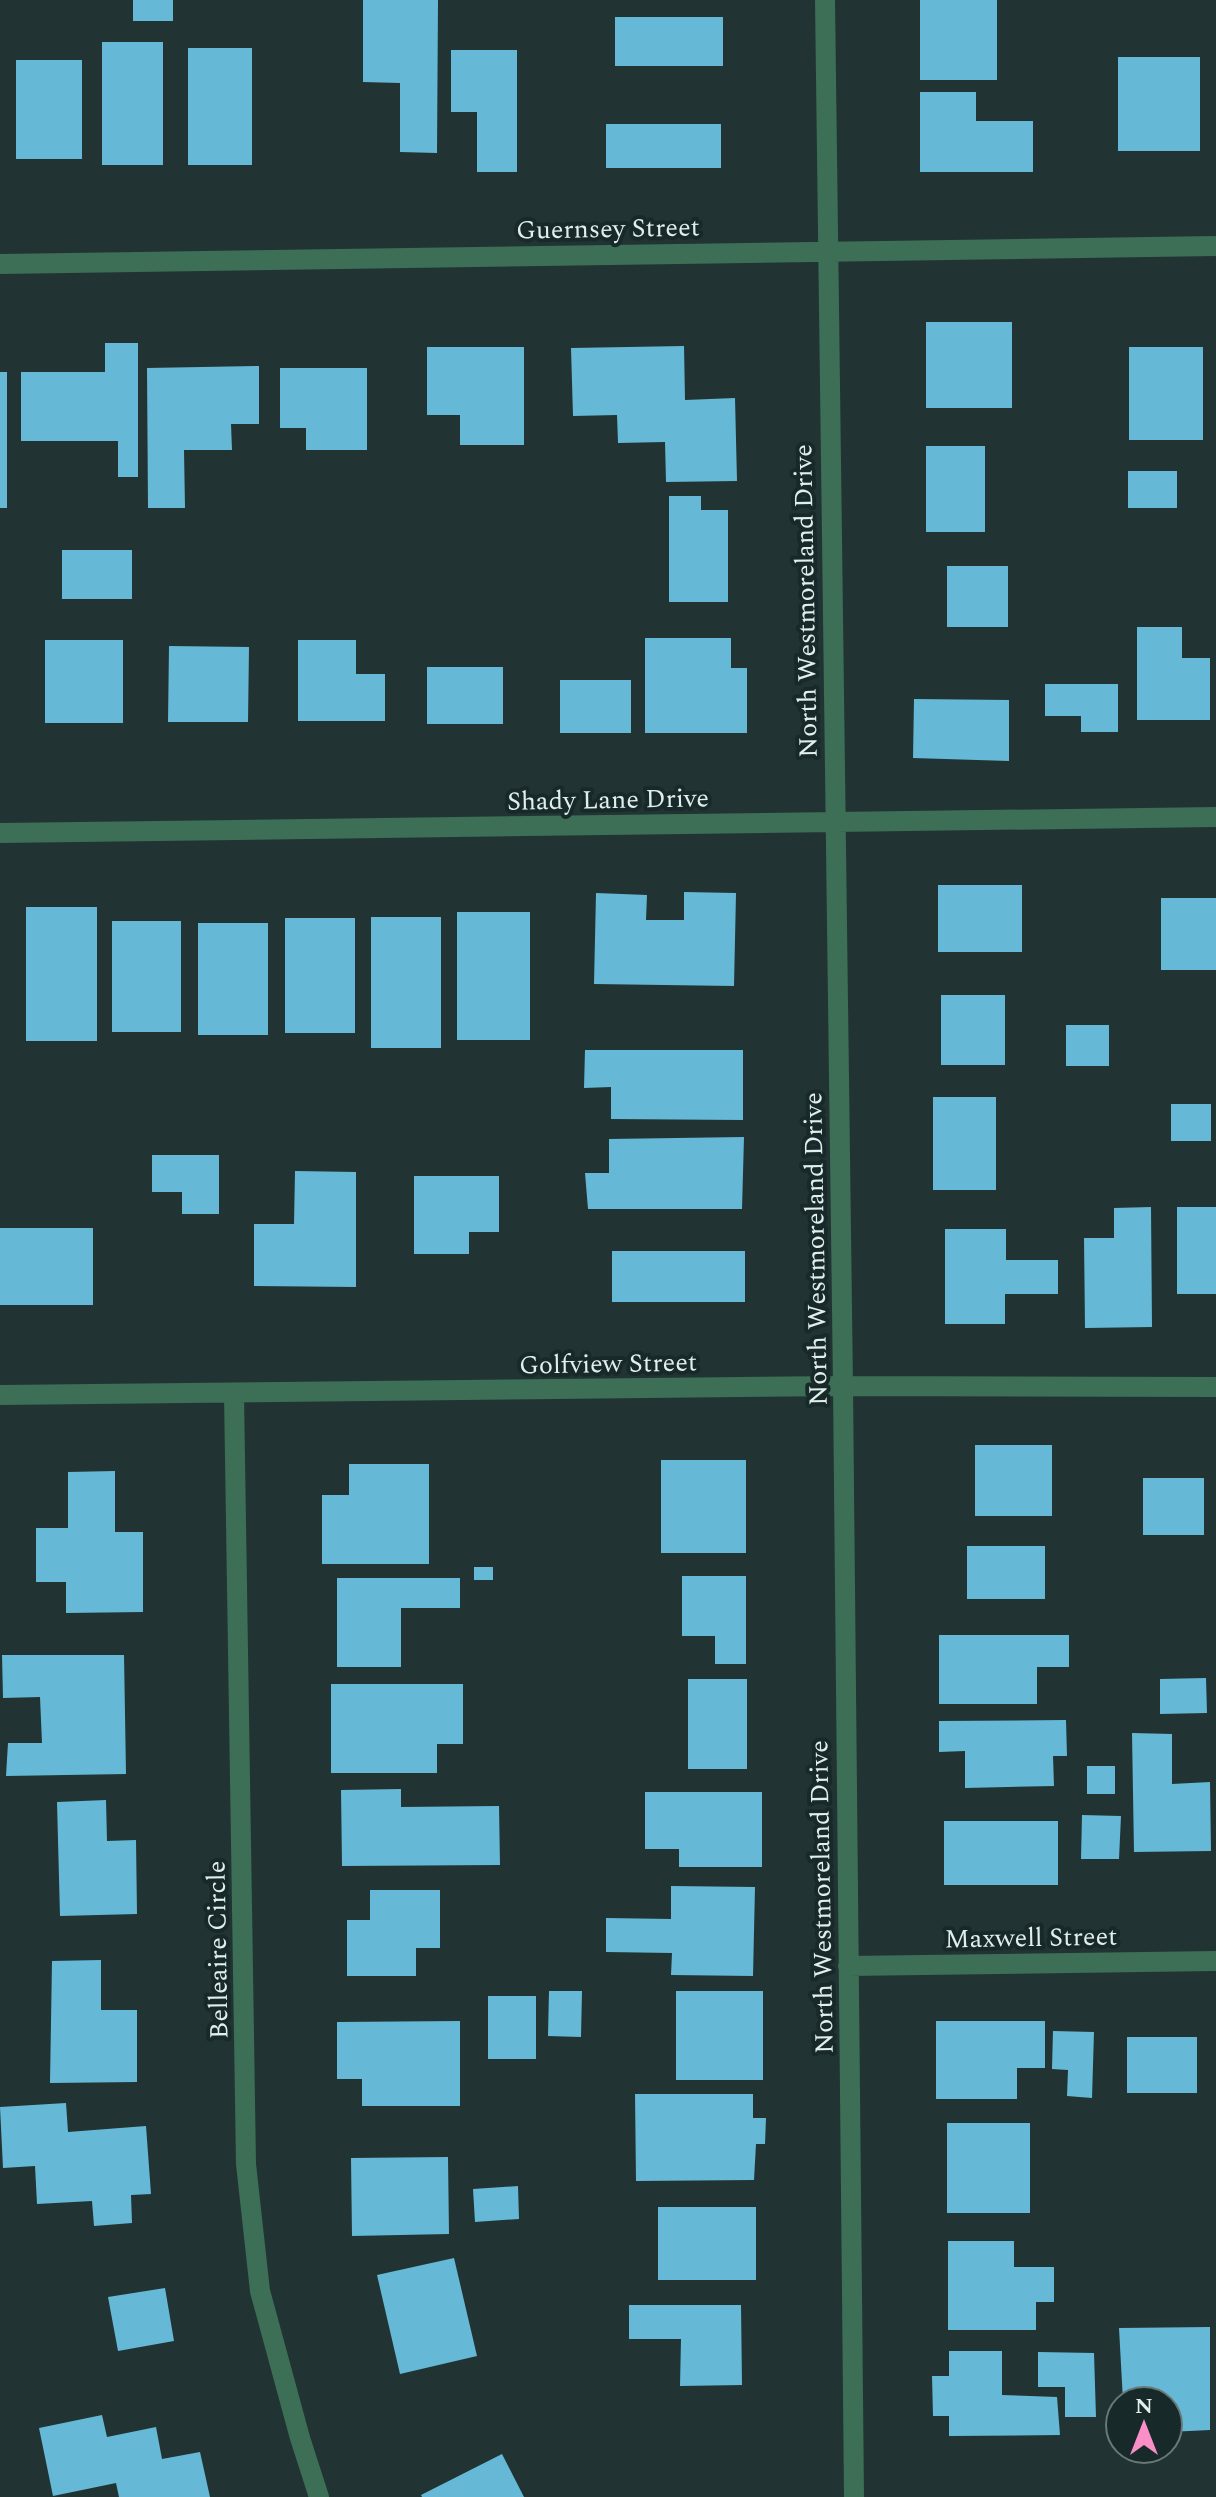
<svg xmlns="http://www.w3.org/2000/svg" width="1216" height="2497" font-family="Spectral,serif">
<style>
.building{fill:#65b9d7}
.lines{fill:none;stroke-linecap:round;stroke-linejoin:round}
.minor{stroke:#3c6f56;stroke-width:20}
.labels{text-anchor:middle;stroke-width:8;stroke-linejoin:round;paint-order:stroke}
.street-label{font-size:26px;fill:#e2eeee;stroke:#172a29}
</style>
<rect width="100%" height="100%" fill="#213433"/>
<path class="building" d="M133,0H173V21H133Z
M363,0H438L437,153L400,152V83L363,82Z
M920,0H997V80H920Z
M615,17H723V66H615Z
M102,42H163V165H102Z
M188,48H252V165H188Z
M451,50H517V172H477V112H451Z
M1118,57H1200V151H1118Z
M16,60H82V159H16Z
M920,92H976V121H1033V172H920Z
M606,124H721V168H606Z
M926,322H1012V408H926Z
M105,343H138V477H118V441H21V372H105Z
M684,346L685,400L735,398L737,481L666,482L665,442L618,443L617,415L573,416L571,348Z
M427,347H524V445H460V415H427Z
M1129,347H1203V440H1129Z
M259,366V424H231L232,450H184L185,508H148L147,368Z
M280,368H367V450H306V428H280Z
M0,372H7V508H0Z
M926,446H985V532H926Z
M1128,471H1177V508H1128Z
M669,496H701V510H728V602H669Z
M62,550H132V599H62Z
M947,566H1008V627H947Z
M1137,627H1182V658H1210V720H1137Z
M645,638H731V668H747V733H645Z
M45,640H123V723H45Z
M298,640H356V674H385V721H298Z
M169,646L249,647L248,722H168Z
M427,667H503V724H427Z
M560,680H631V733H560Z
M1045,684H1118V732H1081V716H1045Z
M914,699L1009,700V761L913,758Z
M938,885H1022V952H938Z
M684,892L736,893L734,986L594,984L596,893L647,895L646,920H684Z
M1161,898H1216V970H1161Z
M26,907H97V1041H26Z
M457,912H530V1040H457Z
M371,917H441V1048H371Z
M285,918H355V1033H285Z
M112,921H181V1032H112Z
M198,923H268V1035H198Z
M941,995H1005V1065H941Z
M1066,1025H1109V1066H1066Z
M585,1050H743V1120L611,1119V1087L584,1088Z
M933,1097H996V1190H933Z
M1171,1104H1211V1141H1171Z
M744,1137L742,1209H588L585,1173H609V1139Z
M152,1155H219V1214H182V1192H152Z
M295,1171L356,1172V1287L254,1286V1224H294Z
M414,1176H499V1232H469V1254H414Z
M1151,1207L1152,1327L1085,1328L1084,1238H1114V1208Z
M1177,1207H1216V1294H1177Z
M0,1228H93V1305H0Z
M945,1229H1006V1260H1058V1294H1005V1324H945Z
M612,1251H745V1302H612Z
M975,1445H1052V1516H975Z
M661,1460H746V1553H661Z
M349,1464H429V1564H322V1495H349Z
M115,1471V1532H143V1612L66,1613V1582H36V1528H68V1472Z
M1143,1478H1204V1535H1143Z
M967,1546H1045V1599H967Z
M474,1567H493V1580H474Z
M682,1576H746V1664H715V1636H682Z
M337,1578H460V1608H401V1667H337Z
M939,1635H1069V1667H1037V1704H939Z
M2,1655H124L126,1774L6,1776L8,1743H42L40,1697L3,1698Z
M1206,1678L1207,1713L1160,1714V1679Z
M688,1679H747V1769H688Z
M331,1684H463V1744H437V1773H331Z
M1066,1720L1067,1756H1053L1054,1786L965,1788V1751L939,1752V1721Z
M1132,1733L1172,1734V1784L1210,1782L1211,1851L1134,1852Z
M1087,1766H1115V1794H1087Z
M401,1789V1807L499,1806L500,1865L342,1866L341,1790Z
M645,1792H762V1867H679V1849H645Z
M106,1800L107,1841L136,1840L137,1914L60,1916L57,1802Z
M1082,1815L1121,1816L1119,1859H1081Z
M944,1821H1058V1885H944Z
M671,1886L755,1887L753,1976L671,1975L672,1953L606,1952V1918L671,1919Z
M370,1890H440V1948H416V1976H347V1920H370Z
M101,1960V2010H137V2082L50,2083L52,1961Z
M549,1991H582L581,2037L548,2036Z
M676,1991H763V2080H676Z
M488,1996H536V2059H488Z
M460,2021V2106H362V2079H337V2022Z
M936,2021H1045V2068H1017V2099H936Z
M1053,2031L1094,2032L1092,2098L1067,2096L1068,2070L1052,2069Z
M1127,2037H1197V2093H1127Z
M635,2094H753V2118H766L765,2144H756L754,2180L636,2181Z
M66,2103L68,2132L146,2126L151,2194L131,2195L132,2223L94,2226L92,2201L37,2204L35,2166L3,2168L0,2107Z
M947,2123H1030V2213H947Z
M448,2157L449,2234L352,2236L351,2158Z
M518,2186L519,2219L475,2222L473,2189Z
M658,2207H756V2280H658Z
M948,2241H1014V2267H1054V2302H1036V2330H948Z
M454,2258L477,2356L400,2374L377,2275Z
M165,2288L174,2341L118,2351L108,2297Z
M629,2305H741L742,2385L680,2386L681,2339H629Z
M1210,2327V2430L1168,2432V2401H1123L1119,2328Z
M949,2351H1002V2395L1057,2397L1060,2435L949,2436V2416H933L932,2376H949Z
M1038,2352L1094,2353L1096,2417H1065V2387H1038Z
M102,2415L107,2437L156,2427L162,2459L200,2452L210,2497H119L116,2483L53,2496L39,2428Z
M502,2454L524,2497H422L421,2495Z"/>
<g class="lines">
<path class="minor" d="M825,0L843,1386L854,2497
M0,264L1216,246
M0,833L1216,817
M234,1394L246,2164L260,2291L300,2438L319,2497
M0,1395L843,1386L1216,1387
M848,1966L1216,1961"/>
</g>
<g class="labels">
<g class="street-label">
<text transform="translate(608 228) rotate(-1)" y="9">Guernsey Street</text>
<text transform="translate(805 601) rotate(-91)" y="9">North Westmoreland Drive</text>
<text transform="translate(608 799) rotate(-1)" y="9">Shady Lane Drive</text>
<text transform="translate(815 1249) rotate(-91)" y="9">North Westmoreland Drive</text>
<text transform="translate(608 1363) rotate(-1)" y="9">Golfview Street</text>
<text transform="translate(821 1897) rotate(-91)" y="9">North Westmoreland Drive</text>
<text transform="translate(1031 1937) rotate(-1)" y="9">Maxwell Street</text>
<text transform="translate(217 1950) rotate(-91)" y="9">Belleaire Circle</text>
</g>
</g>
<g transform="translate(1144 2425)"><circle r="38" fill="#172a29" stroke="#687878" stroke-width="2"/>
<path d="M0-6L14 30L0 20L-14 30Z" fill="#fa8fc8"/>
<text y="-12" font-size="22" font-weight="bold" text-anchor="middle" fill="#e2eeee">N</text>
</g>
</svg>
